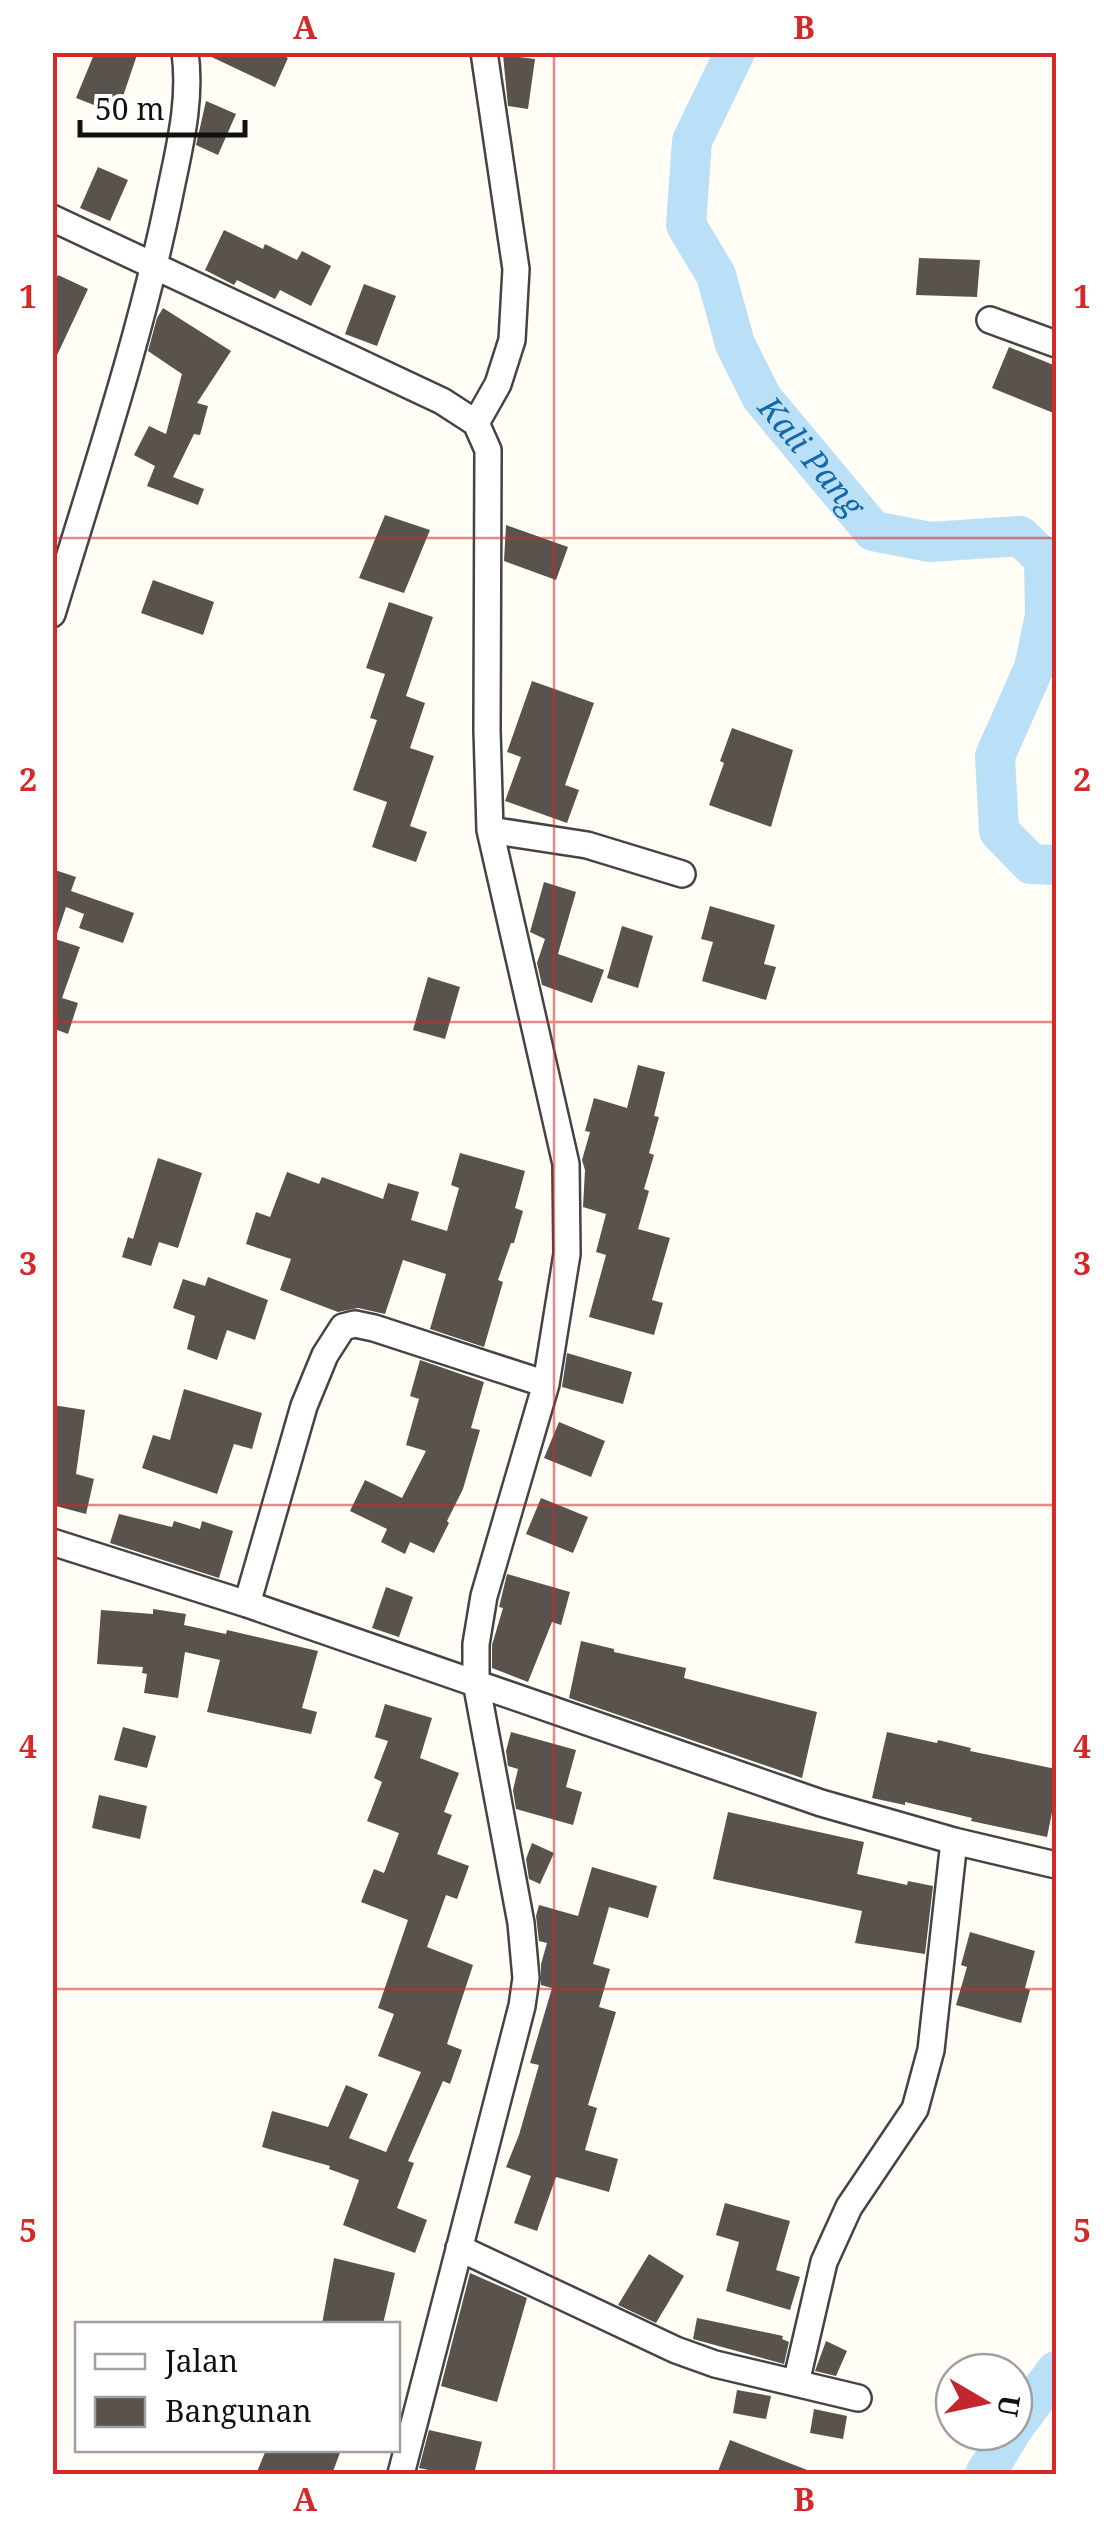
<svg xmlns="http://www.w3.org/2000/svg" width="1109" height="2527" font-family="'Noto Serif',serif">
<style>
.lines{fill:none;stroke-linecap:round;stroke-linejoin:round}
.river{stroke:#b9e0f7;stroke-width:40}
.building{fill:#5a524d}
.minor-casing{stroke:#444;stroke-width:30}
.minor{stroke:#fff;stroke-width:25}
.grid{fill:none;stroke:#d62828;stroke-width:2.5;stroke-opacity:0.55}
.labels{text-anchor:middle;stroke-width:10;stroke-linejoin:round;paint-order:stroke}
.water-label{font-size:32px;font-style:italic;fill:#1768a6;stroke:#fff}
.neatline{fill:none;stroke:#d62828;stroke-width:4}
.grid-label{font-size:32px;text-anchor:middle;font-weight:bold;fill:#d62828}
</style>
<rect width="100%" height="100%" fill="#fffdf5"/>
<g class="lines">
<g class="river">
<path id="s1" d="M735,52L692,141L686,225L716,275L735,344L762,398L873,531L930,542L1020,536L1044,559L1045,616L1034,668L995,756L999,831L1031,864L1056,865"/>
<path d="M1014,2427L1056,2371"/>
<path d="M985,2474L1011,2432"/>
</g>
</g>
<path class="building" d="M95,52H138L117,114L76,98Z
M201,52H275L288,58L275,87Z
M503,55L535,59L528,109L508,106Z
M206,101L236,114L218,155L196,145Z
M98,167L128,180L110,221L80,208Z
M224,230L263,249L265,244L297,260L302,251L331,266L311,306L280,290L275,299L237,280L234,285L205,270Z
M919,258L980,260L977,297L916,295Z
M58,275L88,289L52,366V287Z
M364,284L396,296L377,346L345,334Z
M163,308L231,351L197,403L208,406L200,435L194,434L173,477L204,489L198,505L147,486L155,466L134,455L149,426L166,434L182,374L148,351L157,318Z
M1009,347L1056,366V414L992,388Z
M385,515L430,530L404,593L359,578Z
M506,525L568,547L556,580L504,561Z
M153,580L214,602L203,635L141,613Z
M389,602L433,617L406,696L425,703L410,748L434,756L410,826L427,832L416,862L372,847L387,802L353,790L377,720L370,718L385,674L366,668Z
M532,681L594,703L565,785L579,790L567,823L505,801L521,757L507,752Z
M732,728L793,750L771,827L709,805L724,763L720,761Z
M52,869L76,877L71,891L134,913L123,943L79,928L84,914L66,907L56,937L52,936Z
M544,882L576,892L558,954L604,970L592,1003L542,985L537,963L545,939L530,932Z
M710,906L775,925L764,964L776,967L766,1000L702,981L713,942L701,939Z
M622,926L653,936L638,988L607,978Z
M52,938L80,947L62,998L78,1003L68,1034L52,1028Z
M428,977L460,987L445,1039L413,1030Z
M638,1065L665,1072L654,1116L659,1117L649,1153L654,1155L644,1189L649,1191L638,1229L670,1238L652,1300L663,1303L654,1335L589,1317L606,1255L596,1252L606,1214L583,1207L585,1170L582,1160L590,1132L585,1131L594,1098L627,1108Z
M460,1153L525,1171L515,1208L523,1211L514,1243H511L498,1280L503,1282L484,1347L430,1329L446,1274L403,1260L385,1314L358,1308L338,1312L280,1290L291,1259L246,1244L256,1212L270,1217L287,1172L319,1184L322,1177L383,1199L388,1183L419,1192L411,1220L447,1231L459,1188L451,1185Z
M158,1158L202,1173L178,1248L159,1242L151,1266L122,1257L128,1237L133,1239Z
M208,1277L268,1300L255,1340L227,1330L217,1360L187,1349L195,1316L173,1308L183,1279L205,1286Z
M567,1353L632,1372L623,1404L562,1387Z
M420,1360L484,1382L471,1428L480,1430L463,1489L447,1521L449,1523L434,1553L410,1542L405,1554L381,1542L387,1529L350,1511L365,1480L402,1498L426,1451L406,1445L419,1399L410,1396Z
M184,1389L262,1413L252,1449L234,1444L217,1494L142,1468L153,1435L170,1440Z
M52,1405L85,1410L76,1474L94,1479L86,1514L52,1505Z
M559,1422L605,1441L591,1477L544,1458Z
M541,1498L588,1517L573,1553L526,1534Z
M119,1514L172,1527L174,1521L200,1529L202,1521L233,1531L219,1578L110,1543Z
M507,1574L570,1592L561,1625L552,1622L528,1682L492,1668V1645L503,1608L499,1607Z
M386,1587L413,1597L399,1637L372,1628Z
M153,1609L186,1614L184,1625L226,1634L227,1630L318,1651L302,1708L317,1712L311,1734L207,1712L220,1660L185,1652L178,1698L144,1693L147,1674L142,1673L143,1667L97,1664L101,1610L153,1614Z
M581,1641L614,1649V1652L686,1668L684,1678L817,1712L802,1778L569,1698Z
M385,1704L432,1718L420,1758L459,1773L444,1812L452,1815L437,1854L469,1866L457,1899L446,1895L427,1947L473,1965L447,2044L462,2050L450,2084L443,2081L408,2161L414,2163L397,2208L427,2220L415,2253L343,2225L359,2180L329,2169L330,2166L262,2147L272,2111L328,2127L346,2085L368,2094L349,2138L386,2152L421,2072L378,2056L394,2014L378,2008L408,1920L361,1902L374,1869L384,1873L399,1833L367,1821L382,1782L374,1778L388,1741L375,1737Z
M123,1727L156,1736L147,1768L114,1760Z
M511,1732L576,1750L566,1787L582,1792L573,1825L516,1809L513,1790L518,1769L508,1766L506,1751Z
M887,1732L937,1743L938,1740L971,1748L970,1751L1056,1769V1793L1047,1837L971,1821L972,1818L905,1802V1805L872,1798Z
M99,1795L147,1806L140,1839L92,1828Z
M728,1812L864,1842L857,1874L907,1885L908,1881L933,1886L925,1954L855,1943L862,1911L713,1879Z
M532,1843L554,1853L540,1884L529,1879L526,1859Z
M592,1867L657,1886L648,1918L609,1907L593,1964L610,1969L599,2007L616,2012L588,2105L597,2108L585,2150L618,2159L609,2192L556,2177L537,2231L514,2223L531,2176L506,2167L519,2135L539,2065L530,2063L552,1988L541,1985V1964L547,1943L539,1941L536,1916L539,1905L578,1916Z
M970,1932L1035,1951L1025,1988L1030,1990L1021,2023L956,2005L967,1967L961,1965Z
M725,2203L790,2221L776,2270L800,2277L790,2310L726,2291L739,2242L716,2235Z
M649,2254L684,2276L656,2323L618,2305Z
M334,2258L395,2273L383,2324H322Z
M470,2273L527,2298L497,2402L441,2386Z
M697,2318L783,2336L782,2339L789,2342L784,2364L693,2339Z
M826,2341L847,2351L836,2376L815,2371Z
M737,2390L771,2396L766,2419L733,2413Z
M814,2409L847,2416L843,2439L810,2433Z
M429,2430L482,2442L474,2474H447L419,2468Z
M730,2440L815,2473V2474H717Z
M266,2450H341L332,2474H256Z"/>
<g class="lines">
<g class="minor-casing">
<path id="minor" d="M52,218L442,401L476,423L488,450L487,730L490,830L566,1164L567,1254L546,1384L484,1596L476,1644V1682L521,1923L526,1978L522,2006L401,2474
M990,320L1056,344
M476,423L498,384L512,340L516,269L484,52
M52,614C93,478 139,342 168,203C178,152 192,104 185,52
M490,830L587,845L682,874
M52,1542L247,1604L821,1803L954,1841L1056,1865
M247,1604L304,1406L325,1355L343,1327L355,1324L374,1328L546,1384
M459,2248L676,2350L715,2364L858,2398
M796,2383L824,2262L849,2207L915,2109L931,2050L954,1841"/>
</g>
<use href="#minor" class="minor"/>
</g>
<path class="grid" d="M554,52V2474M52,538H1056M52,1022H1056M52,1505H1056M52,1989H1056"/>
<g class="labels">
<g class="water-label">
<text dy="11" stroke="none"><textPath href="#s1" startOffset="450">Kali Pang</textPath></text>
</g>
</g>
<rect width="1109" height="2527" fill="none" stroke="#ffffff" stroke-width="110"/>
<rect x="75" y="2322" width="325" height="130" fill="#ffffff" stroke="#a0a0a0" stroke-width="2.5"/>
<rect x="95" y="2354" width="50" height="15" fill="#ffffff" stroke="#a0a0a0" stroke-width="2.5"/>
<text x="165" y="2372" font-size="30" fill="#111111">Jalan</text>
<rect x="95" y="2397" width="50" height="30" fill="#5a524d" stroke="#a0a0a0" stroke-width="2.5"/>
<text x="165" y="2422" font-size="30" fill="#111111">Bangunan</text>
<g transform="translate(984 2402) rotate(99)"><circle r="48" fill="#ffffff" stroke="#a0a0a0" stroke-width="2.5"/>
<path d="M0-8L18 38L0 25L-18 38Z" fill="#c4262e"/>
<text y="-15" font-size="28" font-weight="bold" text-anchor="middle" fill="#111111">U</text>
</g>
<path d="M80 120v15h165v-15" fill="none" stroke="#111111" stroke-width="5"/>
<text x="95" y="120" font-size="30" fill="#111111" stroke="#ffffff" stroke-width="8" paint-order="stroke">50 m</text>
<rect x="55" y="55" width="999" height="2417" class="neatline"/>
<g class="grid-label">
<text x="305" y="39">A</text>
<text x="804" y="39">B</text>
<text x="28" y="308">1</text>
<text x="1082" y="308">1</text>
<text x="28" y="791">2</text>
<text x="1082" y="791">2</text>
<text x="28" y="1275">3</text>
<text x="1082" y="1275">3</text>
<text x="28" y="1758">4</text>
<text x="1082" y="1758">4</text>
<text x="28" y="2242">5</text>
<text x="1082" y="2242">5</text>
<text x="305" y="2511">A</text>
<text x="804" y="2511">B</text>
</g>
</svg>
